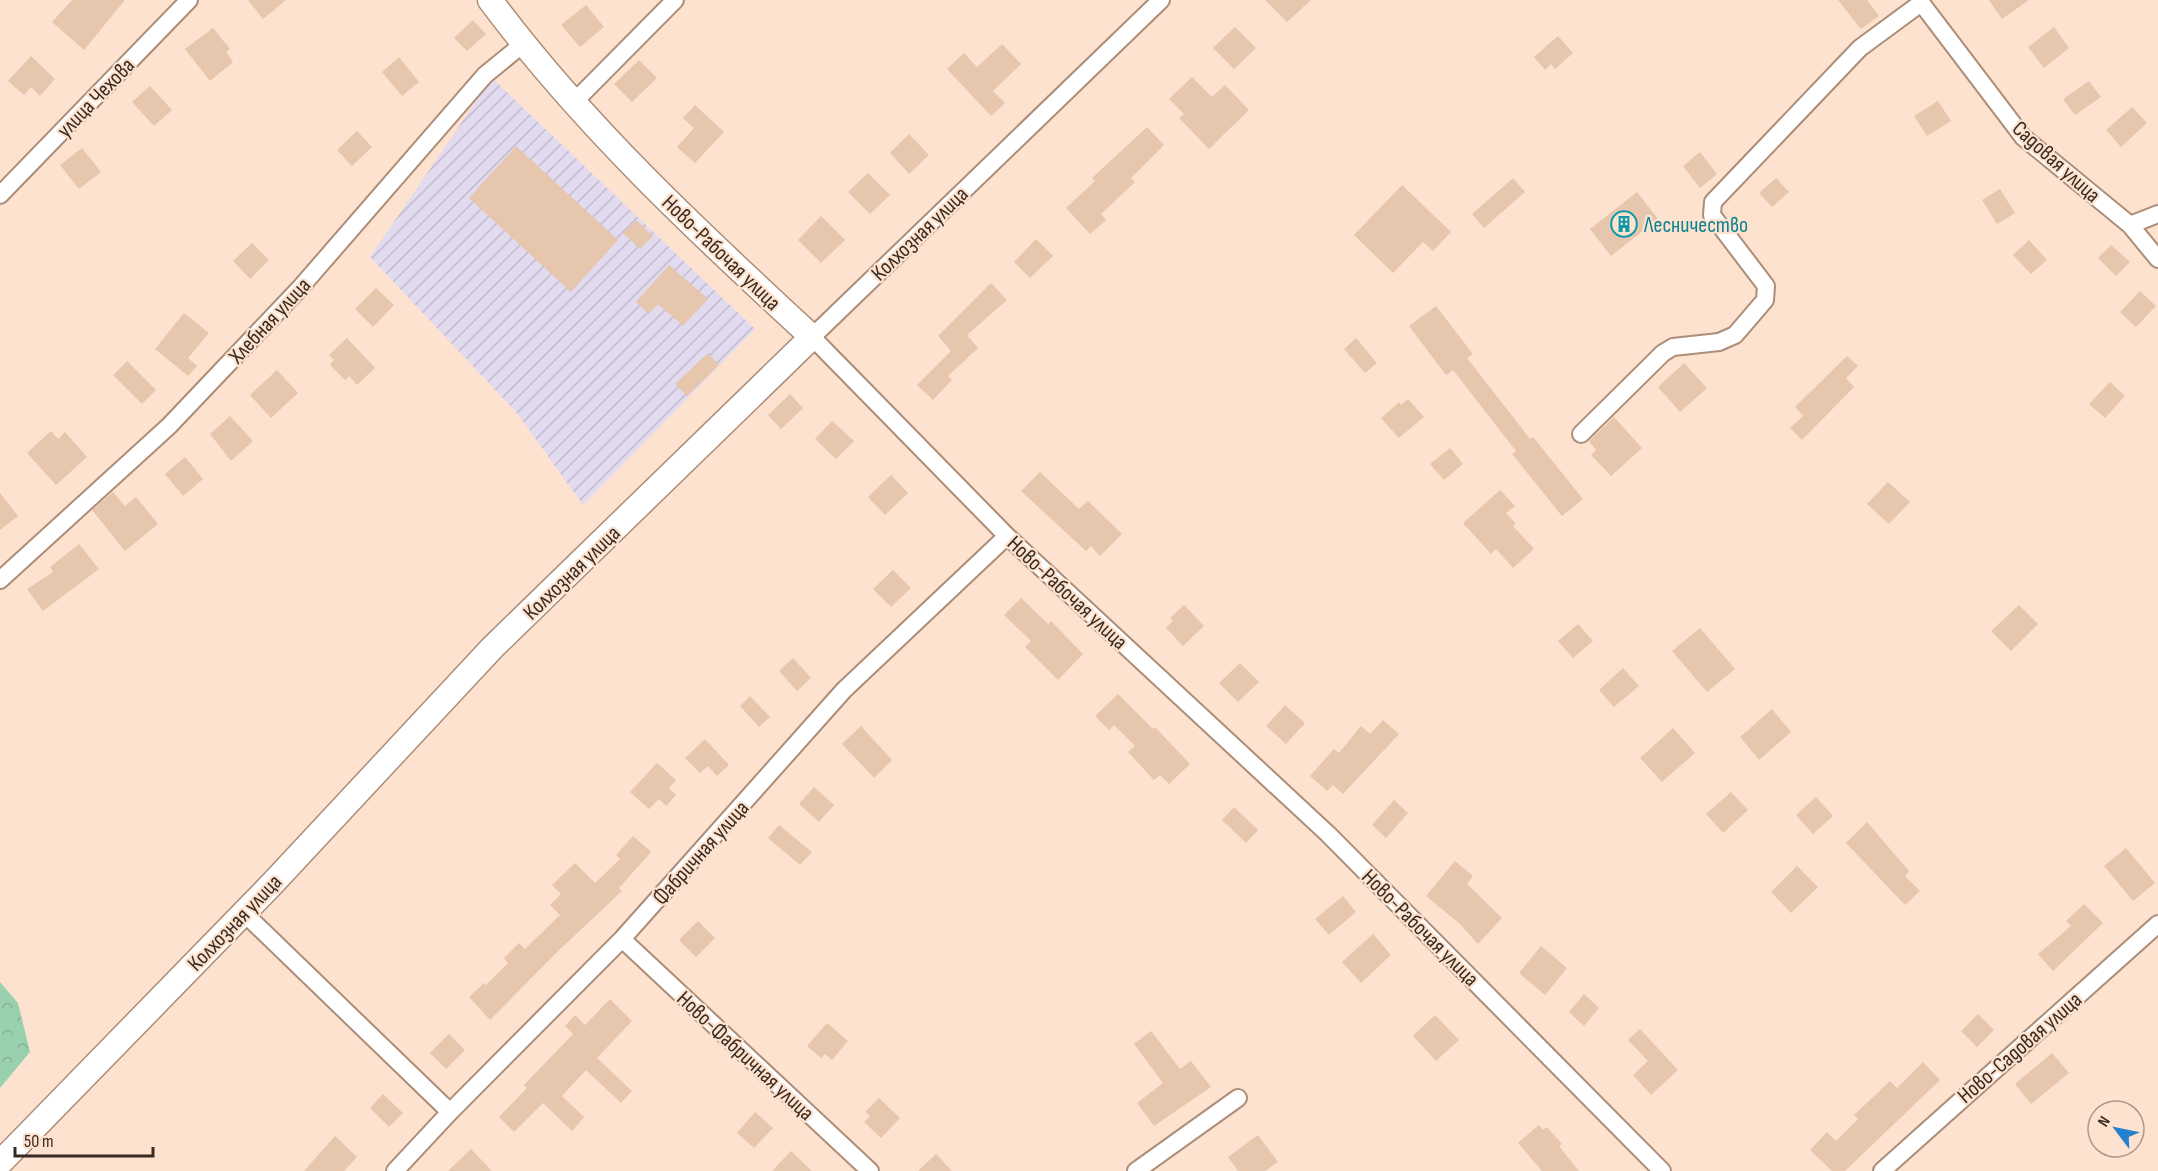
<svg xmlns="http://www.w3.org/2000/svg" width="2158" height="1171" font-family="'Sofia Sans Condensed',sans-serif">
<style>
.industrial{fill:url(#industrial-furrows)}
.forest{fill:url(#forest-crowns)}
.building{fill:#e6c6ad}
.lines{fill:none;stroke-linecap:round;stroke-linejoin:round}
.street-casing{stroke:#ac8d77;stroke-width:20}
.secondary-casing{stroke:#ac8d77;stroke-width:27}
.street{stroke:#fff;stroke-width:16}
.secondary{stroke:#fff;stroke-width:24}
.labels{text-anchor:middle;stroke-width:4.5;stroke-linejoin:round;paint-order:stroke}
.street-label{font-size:22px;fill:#382b22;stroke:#fde2cf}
.culture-label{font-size:22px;fill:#0d838f;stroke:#fde2cf;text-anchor:start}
</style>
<defs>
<pattern id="industrial-furrows" width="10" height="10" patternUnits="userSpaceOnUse" patternTransform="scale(1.5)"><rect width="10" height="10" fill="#e2daef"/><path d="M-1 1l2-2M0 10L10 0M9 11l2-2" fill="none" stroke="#c3bbcd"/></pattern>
<pattern id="forest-crowns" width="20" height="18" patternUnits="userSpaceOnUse" patternTransform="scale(1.5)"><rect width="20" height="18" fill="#99d0ae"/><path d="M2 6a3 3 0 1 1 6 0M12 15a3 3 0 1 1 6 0" fill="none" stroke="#85b395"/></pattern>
</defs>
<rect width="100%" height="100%" fill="#fde2cf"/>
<path class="industrial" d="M492,78L755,329L583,505L517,413L370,257Z"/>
<path class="forest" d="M0,982L18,1003L30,1052L0,1088Z"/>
<path class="building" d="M72,0H125L84,50L52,22Z
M248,0H286L263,19Z
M1265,0H1311L1287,22Z
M1838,0H1867L1879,16L1861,29Z
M1989,0H2029L2002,19Z
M586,5L604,27L580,47L561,25Z
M473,20L486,34L467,51L454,38Z
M1235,27L1256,48L1234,69L1213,48Z
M2054,27L2069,48L2044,68L2028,47Z
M213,28L230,49L226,52L233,62L210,81L185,49Z
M1558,36L1573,53L1555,69L1551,64L1545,70L1534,57Z
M1002,44L1021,64L993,91L1005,103L991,116L947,69L964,53L977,67Z
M31,56L55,79L40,96L31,87L24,95L8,81Z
M399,57L419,82L402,96L382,72Z
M639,60L657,78L632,102L614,84Z
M1192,77L1212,97L1225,85L1249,110L1209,149L1179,118L1184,114L1169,99Z
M2089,81L2101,97L2075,115L2063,99Z
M150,86L172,110L154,126L132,102Z
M1938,101L1951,121L1927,136L1914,116Z
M695,105L724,132L695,163L677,147L694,128L683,118Z
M2132,107L2147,123L2121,147L2106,130Z
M1147,127L1164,145L1131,178L1135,182L1101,214L1106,220L1090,234L1066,208L1095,181L1092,178Z
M357,131L372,147L352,166L337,150Z
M909,134L929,155L909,174L890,153Z
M516,146L618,240L571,292L469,198Z
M82,148L101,172L79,189L60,165Z
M1700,152L1717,174L1700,188L1683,166Z
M868,173L890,195L870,214L848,192Z
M1513,178L1525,192L1484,228L1472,214Z
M1776,178L1789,192L1772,207L1759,193Z
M1402,185L1451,232L1433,251L1423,242L1393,273L1354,235Z
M2000,189L2015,213L1997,224L1982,200Z
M1637,192L1658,219L1611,256L1590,229Z
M821,216L845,240L821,263L798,240Z
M636,220L653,236L640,249L623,233Z
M1036,239L1053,256L1030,278L1014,262Z
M2029,240L2047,260L2031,274L2013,255Z
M252,243L269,260L250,279L233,261Z
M2111,245L2130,262L2116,276L2098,258Z
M669,265L708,299L683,326L658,304L649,314L636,302Z
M991,283L1007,300L967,335L978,348L948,376L952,380L933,400L917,385L951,351L938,336Z
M376,288L394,305L373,327L355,309Z
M2140,291L2156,306L2136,327L2120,312Z
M1436,306L1473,354L1467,358L1530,439L1533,437L1583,499L1562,516L1512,454L1516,451L1453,370L1446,375L1409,326Z
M184,313L209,333L188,358L197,366L188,376L155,349Z
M347,338L375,368L357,385L349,376L345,380L330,365L334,360L329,355Z
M1356,338L1377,363L1365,373L1344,349Z
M708,353L719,365L687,396L675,384Z
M1847,356L1858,366L1846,378L1854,387L1802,440L1790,428L1803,416L1795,407Z
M127,361L156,390L142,404L113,375Z
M1684,363L1707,388L1680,412L1658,387Z
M277,370L298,393L271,418L250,395Z
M2110,382L2125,396L2105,418L2089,404Z
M790,394L803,408L781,429L768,415Z
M1408,399L1424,417L1399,438L1381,418L1399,402L1401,405Z
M230,416L253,441L231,461L210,434Z
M1614,417L1642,448L1611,476L1591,455L1596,450L1589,441Z
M832,421L854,441L836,459L815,439Z
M51,431L58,439L65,432L87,457L56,485L27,453Z
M1450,448L1463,464L1444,480L1430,464Z
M185,457L203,479L183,496L165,474Z
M1040,472L1079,509L1088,501L1122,534L1100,556L1091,546L1086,551L1021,491Z
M891,475L908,493L885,515L868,497Z
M1888,482L1910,502L1889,524L1867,504Z
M1500,490L1515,506L1506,513L1516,524L1513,526L1534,549L1513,568L1496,549L1491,554L1463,523Z
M113,492L125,506L136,497L158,524L125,551L92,510Z
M0,493L18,516L0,530Z
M79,544L99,569L43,611L27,589L53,572L50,567Z
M893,570L911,588L891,607L873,589Z
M1021,598L1048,624L1051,621L1083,654L1058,680L1025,647L1031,641L1004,615Z
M1184,605L1204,626L1183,646L1166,628L1173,621L1170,618Z
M2019,605L2038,624L2011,651L1991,631Z
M1578,624L1593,641L1573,658L1558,641Z
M1700,628L1735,669L1707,692L1672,651Z
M793,658L811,678L797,691L779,671Z
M1240,663L1259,682L1238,702L1219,683Z
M1623,668L1639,686L1614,707L1599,690Z
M1118,694L1153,729L1155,727L1190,764L1169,784L1160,775L1154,780L1128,752L1135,746L1114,725L1109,730L1095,716Z
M750,696L770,717L759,727L740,706Z
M1285,705L1305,723L1286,744L1266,726Z
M1772,709L1791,732L1759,760L1740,737Z
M1383,720L1399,734L1343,794L1333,785L1327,791L1310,776L1334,749L1339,753L1361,726L1370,734Z
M861,726L892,760L874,778L842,744Z
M1673,728L1695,753L1662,782L1640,758Z
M705,739L729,765L717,776L708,766L700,773L685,758Z
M657,763L676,780L669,788L676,795L666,806L659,799L649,809L630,792Z
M814,787L834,805L819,822L799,804Z
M1731,792L1748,810L1723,833L1706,814Z
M1816,797L1833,816L1813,834L1796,815Z
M1394,800L1408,813L1386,838L1372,825Z
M1234,807L1258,830L1246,843L1222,820Z
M1867,822L1909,871L1905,876L1920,891L1905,905L1846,843Z
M779,825L812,852L800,865L768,838Z
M633,836L651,852L619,888L622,891L556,953L490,1020L469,997L484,983L486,985L508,963L504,958L519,943L525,949L560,915L550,905L561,894L552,885L575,863L595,883L620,859L616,855Z
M2126,848L2155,883L2133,901L2104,866Z
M1455,861L1473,876L1467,884L1502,918L1478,944L1460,924L1426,896Z
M1797,866L1818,887L1791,913L1771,892Z
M1343,896L1356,912L1329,935L1315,919Z
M2084,904L2103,923L2053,971L2038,954L2071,926L2066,921Z
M698,921L715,938L696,957L679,940Z
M1373,934L1391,955L1361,983L1342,962Z
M1541,946L1567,968L1545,995L1519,973Z
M1584,994L1599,1008L1584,1026L1569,1012Z
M610,999L632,1021L597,1058L632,1091L621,1103L586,1070L562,1096L584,1117L572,1131L543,1103L514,1132L499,1117L527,1088L524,1085L573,1034L565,1026L575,1015L585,1025Z
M1978,1014L1994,1030L1977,1047L1961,1031Z
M1435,1015L1459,1040L1436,1061L1413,1036Z
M827,1023L848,1041L832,1060L825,1054L821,1058L807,1046Z
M1640,1029L1678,1070L1651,1095L1633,1075L1648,1061L1628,1040Z
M1151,1031L1180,1069L1191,1061L1211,1087L1154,1126L1137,1103L1163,1083L1134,1044Z
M449,1034L465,1050L446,1069L430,1053Z
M2052,1053L2069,1073L2031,1104L2015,1084Z
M1923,1062L1940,1080L1845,1171H1832L1810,1150L1827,1132L1836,1141L1858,1119L1854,1115L1890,1081L1897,1088Z
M383,1094L403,1113L389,1127L370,1108Z
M879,1098L900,1118L881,1138L864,1122L870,1116L865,1112Z
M755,1112L773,1128L754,1148L737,1133Z
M1539,1125L1543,1130L1547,1127L1562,1144L1559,1146L1579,1171H1542L1518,1143Z
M1258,1135L1278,1162L1265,1171H1238L1228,1157Z
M335,1136L357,1157L344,1171H304Z
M471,1149L492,1171H448Z
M791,1151L812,1171H772Z
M936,1154L952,1171H918Z"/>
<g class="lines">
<g class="street-casing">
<path id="street" d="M1161,0L812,337L1007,536L1328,834L1662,1171
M1919,0L2023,137L2130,225L2158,259
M575,101L675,0
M0,195L189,0
M2130,225L2158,214
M1581,434L1663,353L1673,347L1719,342L1735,335L1765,300L1766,286L1712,215L1713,202L1860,48L1921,3
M0,580L169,426L300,288L485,75L523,44
M244,913L450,1112
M622,939L870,1171
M395,1171L450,1112L622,939L844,690L1007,536
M1136,1171L1238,1098
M1882,1171L2158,924"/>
</g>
<g class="secondary-casing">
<path id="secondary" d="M0,1163L272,884L493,647L812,337C698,232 583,125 490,0"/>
</g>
<use href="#street" class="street"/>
<use href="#secondary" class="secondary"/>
</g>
<defs>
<g id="building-ring" transform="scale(1.35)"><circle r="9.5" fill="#fde2cf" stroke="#0f9aa8" stroke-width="1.5"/><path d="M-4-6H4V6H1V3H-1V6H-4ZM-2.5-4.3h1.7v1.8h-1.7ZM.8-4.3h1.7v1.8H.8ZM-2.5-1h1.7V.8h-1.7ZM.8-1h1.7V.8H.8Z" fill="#0f9aa8"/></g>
</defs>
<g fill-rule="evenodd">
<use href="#building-ring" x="1624" y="224"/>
</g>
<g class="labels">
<g class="street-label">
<text transform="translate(95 97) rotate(-46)" y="8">улица Чехова</text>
<text transform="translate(2057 161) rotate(42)" y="8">Садовая улица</text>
<text transform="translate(919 233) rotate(-44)" y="8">Колхозная улица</text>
<text transform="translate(722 252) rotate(44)" y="8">Ново-Рабочая улица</text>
<text transform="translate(269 320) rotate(-47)" y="8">Хлебная улица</text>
<text transform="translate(571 572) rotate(-44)" y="8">Колхозная улица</text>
<text transform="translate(1068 592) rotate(43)" y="8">Ново-Рабочая улица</text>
<text transform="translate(700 852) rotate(-48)" y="8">Фабричная улица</text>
<text transform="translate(234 922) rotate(-46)" y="8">Колхозная улица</text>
<text transform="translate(1421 927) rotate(45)" y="8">Ново-Рабочая улица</text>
<text transform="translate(2019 1047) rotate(-41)" y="8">Ново-Садовая улица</text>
<text transform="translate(746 1055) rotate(43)" y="8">Ново-Фабричная улица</text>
</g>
<g class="culture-label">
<text x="1644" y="232">Лесничество</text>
</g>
</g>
<g transform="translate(2116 1129) rotate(302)"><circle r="28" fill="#fde2cf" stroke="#ae998a" stroke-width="1.5"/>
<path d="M0-4.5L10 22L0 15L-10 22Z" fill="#2381ce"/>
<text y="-9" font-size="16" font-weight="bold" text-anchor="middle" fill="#382b22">N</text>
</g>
<path d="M15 1147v9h138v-9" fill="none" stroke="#382b22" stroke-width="3"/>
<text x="24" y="1147" font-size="18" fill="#382b22" stroke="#fde2cf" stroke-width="4.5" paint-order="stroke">50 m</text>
</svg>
